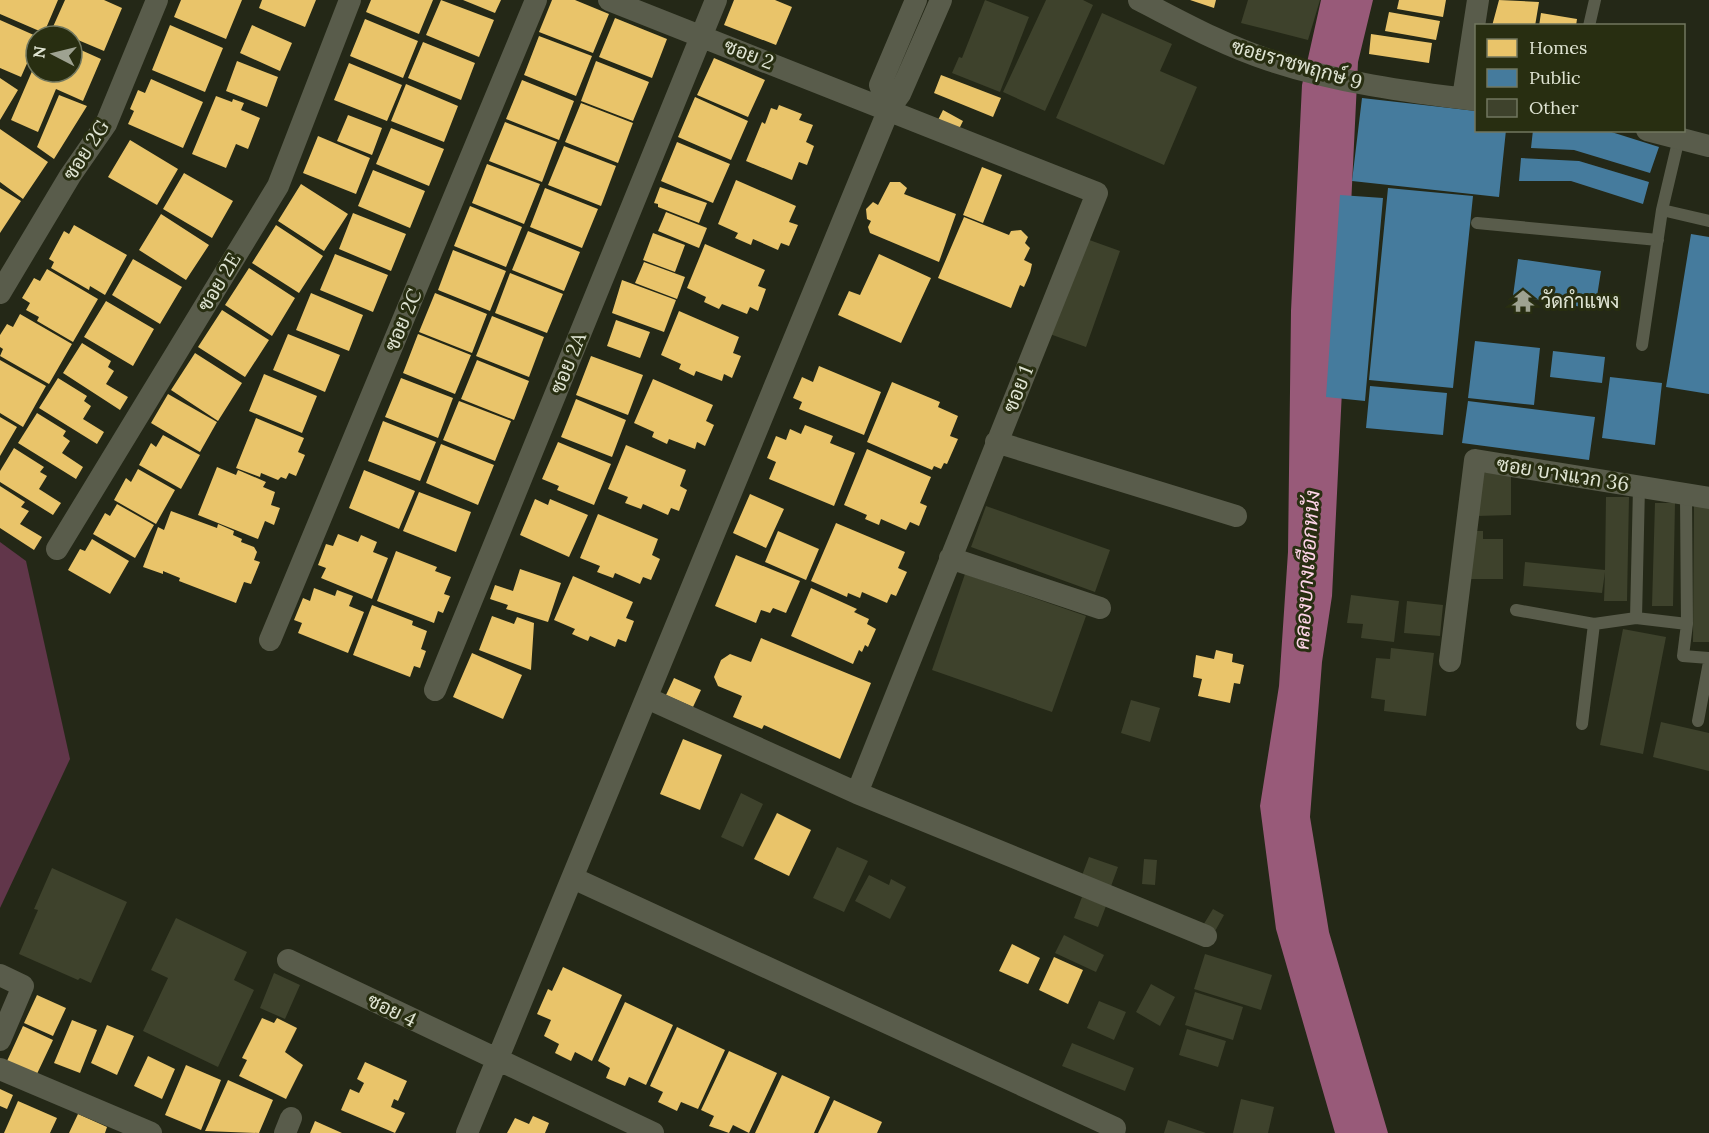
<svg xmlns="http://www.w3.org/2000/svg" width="1709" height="1133" font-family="Lora,Sarabun,serif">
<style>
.green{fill:#61364a}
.water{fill:#985a79}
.homes{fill:#e9c46a}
.public{fill:#457b9d}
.building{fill:#3e422c}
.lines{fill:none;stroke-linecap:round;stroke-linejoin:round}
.lane{stroke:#595c4b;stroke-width:12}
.street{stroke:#595c4b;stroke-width:22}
.labels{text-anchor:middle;stroke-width:6;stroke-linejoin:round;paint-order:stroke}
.street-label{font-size:20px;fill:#dfe4d3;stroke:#282e11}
.poi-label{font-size:20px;fill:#dfe4d3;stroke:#282e11;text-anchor:start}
.water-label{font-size:21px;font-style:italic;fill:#fed4e8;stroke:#282e11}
</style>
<rect width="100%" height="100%" fill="#242817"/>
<path class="green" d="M0,542L26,561L70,759L0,908Z"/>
<path class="water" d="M1321,0H1373L1358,62L1332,596L1322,662L1310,817L1329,932L1388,1133H1335L1276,929L1260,806L1279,686L1288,552L1291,311L1302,85Z"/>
<path class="homes" d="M0,0H58L44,33L0,14Z
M65,0H104L122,8L104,51L52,29Z
M181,0H242L226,39L174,17Z
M262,0H316L305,27L259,8Z
M371,0H433L419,34L366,12Z
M441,0L494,20L479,57L426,35Z
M463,0H501L495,13Z
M552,0H575L609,14L593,53L539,32Z
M734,0H775L792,7L776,45L724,25Z
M1190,0H1216L1214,8Z
M1399,0H1446L1443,17L1397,9Z
M1499,0L1539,2L1535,26H1492Z
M1389,12L1440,21L1436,40L1385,31Z
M1541,13L1577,19L1576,26H1539Z
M615,18L667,39L652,78L599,57Z
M365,19L418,41L403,78L350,56Z
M0,20L36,36V43L21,77L0,68Z
M170,25L223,48L205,92L152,70Z
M252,25L292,43L280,71L240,53Z
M1371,34L1432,43L1429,63L1369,54Z
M539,36L592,56L576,96L524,75Z
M423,42L475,63L461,100L408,78Z
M72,46L101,59L83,101L56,89L38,132L11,120L36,62V72H72Z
M714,58L765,80L748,117L697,95Z
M237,61L278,77L267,107L226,91Z
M596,61L649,82L633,121L581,101Z
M349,63L402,85L387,121L334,100Z
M941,75L1001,98L993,117L934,93Z
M0,78L18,90L0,120Z
M151,79L203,102L183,148L128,124L134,111L130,109L138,90L145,93Z
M522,80L574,101L559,140L506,119Z
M406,84L458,106L444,142L391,121Z
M59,95L87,106L54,159L37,147Z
M216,96L232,102L233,99L244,103L241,110L260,118L248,149L236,144L226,168L192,154Z
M695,97L748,121L731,160L678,137Z
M581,103L633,123L618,163L565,142Z
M779,105L802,114L799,120L813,125L806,142L814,146L807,165L799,162L792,180L746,161L762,122L765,124L771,108L777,110Z
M943,110L963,121L956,135L936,124Z
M348,115L382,128L372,155L337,141Z
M505,122L557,142L542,182L489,161Z
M391,128L444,149L429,186L376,164Z
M0,129L48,162L23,199L0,182Z
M318,136L370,158L356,194L303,173Z
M130,140L178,169L157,205L108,177Z
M677,142L730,164L713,203L661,181Z
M564,146L616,166L601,206L548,185Z
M487,164L540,184L524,224L472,203Z
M982,167L1002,175L983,223L963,215Z
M373,170L425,191L410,228L358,206Z
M184,173L233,201L212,238L163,209Z
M736,180L796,206L789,222L798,225L789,246L781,243L778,250L753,239L751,245L735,238L738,233L718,224Z
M890,182H900L907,188L904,194L956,214L939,262L870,233L868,227L871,221L867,219L866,209L873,202L878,205Z
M301,184L348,214L324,251L278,221Z
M660,187L707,203L699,223L658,207V204L654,203Z
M0,188L21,201L0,233Z
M545,188L598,209L582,248L530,227Z
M470,206L522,227L506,267L454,246Z
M666,212L707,228L699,248L658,231Z
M353,213L406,234L391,271L339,249Z
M161,214L209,245L186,280L139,250Z
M964,217L1009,235L1011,231L1021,230L1028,237L1025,243L1030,248L1024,260L1032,264L1030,273L1024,287L1020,285L1011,308L938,278Z
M74,225L127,255L105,295L90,286L89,290L51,268L54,262L49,259L64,231L69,234Z
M276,225L323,256L299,293L252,263Z
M528,231L580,252L564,291L512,270Z
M653,233L685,245L675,272L643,260Z
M705,244L765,270L758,286L766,289L758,311L750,307L747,314L722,304L719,309L704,302L706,297L687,288Z
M453,250L506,271L490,311L438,290Z
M335,254L388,275L373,312L320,290Z
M879,254L931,278L901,343L838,315L849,291L860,295Z
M133,259L182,287L160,324L112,295Z
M644,262L685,277L677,299L635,283Z
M249,268L295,298L272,336L225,305Z
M47,269L98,299L73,342L37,321L39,317L26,310L30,303L22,298L34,278L40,281Z
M510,273L563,294L547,333L495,313Z
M622,280L676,300L664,332L612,313Z
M311,293L363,315L349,351L296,330Z
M435,293L487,314L472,353L419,332Z
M106,301L154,329L133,366L84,337Z
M222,310L269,340L245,377L198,347Z
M679,311L739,337L733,353L741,356L732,378L724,374L722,381L696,371L694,376L679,369L681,364L661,355Z
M20,314L72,344L49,384L0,356L3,349L0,347V335L7,324L13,327Z
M492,316L544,337L529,377L476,356Z
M616,320L650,332L640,358L607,346Z
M288,334L340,355L325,392L273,370Z
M418,334L471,355L455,394L403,373Z
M82,343L111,361L108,367L114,371L106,384L128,397L120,410L63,373Z
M195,353L242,383L218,421L171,390Z
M591,356L643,375L628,415L576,395Z
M0,360L46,386L23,427L0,413Z
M477,360L529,381L514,420L461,399Z
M819,366L881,392L864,435L799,409L802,402L793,398L802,377L813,382Z
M264,374L317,396L302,433L249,411Z
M58,378L87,396L84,401L91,406L83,419L104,432L97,444L39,408Z
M401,378L453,398L438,438L385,417Z
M653,379L713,405L706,421L714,425L705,446L697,442L695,449L669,439L667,444L652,437L654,432L634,423Z
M892,382L940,402L938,407L958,416L950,436L958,439L947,464L944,463L941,469L934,466L932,470L867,442Z
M168,394L217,422L200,452L151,423Z
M576,399L626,420L612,457L561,437Z
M459,401L511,421L495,461L443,440Z
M37,413L66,431L63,436L70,441L62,453L83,467L76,479L18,443Z
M0,417L17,427L0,456Z
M256,418L304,438L298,452L305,455L296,476L289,473L286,479L281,477L278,480L261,473L260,477L236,468Z
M383,421L436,442L420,481L368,461Z
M805,425L833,436L830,443L855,453L834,506L769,479L776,462L767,458L776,436L786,440L790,429L801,434Z
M163,435L200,455L181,489L139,465L151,443L156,447Z
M558,442L611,464L594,505L557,490L559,486L542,479Z
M441,444L494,465L478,505L426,483Z
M626,445L686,470L680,486L687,490L679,511L671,508L668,515L643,504L641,509L625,503L628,497L608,489Z
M14,448L44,467L40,472L47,476L39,489L61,503L53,515L0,482V471Z
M867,449L931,477L920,503L927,506L919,526L910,522L906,530L881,519L879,525L865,519L867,515L844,505Z
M217,467L236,475L238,470L266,482L263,487L275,492L271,505L280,508L274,525L265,521L258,539L198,515Z
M138,469L175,490L156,524L114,500L126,478L131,482Z
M364,470L415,491L399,529L349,508Z
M0,486L25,502L21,507L29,511L20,524L42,537L34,550L0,528Z
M419,492L471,512L456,552L403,531Z
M750,494L784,509L766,548L733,533Z
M535,499L548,505L550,499L588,515L569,557L520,535Z
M117,504L154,525L135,558L93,534L105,513L110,516Z
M171,511L217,528L218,524L234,531L233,535L242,539L241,542L254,547L257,552L254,560L260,562L251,584L244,582L236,603L179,581L180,578L163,571V574L143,567L158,527L164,530Z
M598,514L658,539L652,555L660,559L651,580L643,577L640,584L615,573L613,578L597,572L600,566L580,558Z
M836,523L905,552L898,568L907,572L896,596L891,594L887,603L862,592L860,598L848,593L847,597L811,581Z
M778,531L819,549L806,580L765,562Z
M338,534L358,542L361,535L377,542L373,552L388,558L372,599L321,578L326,568L318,565L326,544L333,546Z
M92,539L129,561L110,594L68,570L80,549L85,551Z
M396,551L437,567L435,571L451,577L444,594L450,596L443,613L438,611L434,623L377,601Z
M736,555L800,581L786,613L773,608L770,613L761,610L756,623L715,606Z
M520,569L561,583L548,622L506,609L508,605L490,599L495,585L513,591Z
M573,576L633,602L626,618L634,621L626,642L618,639L615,647L590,636L588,641L572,634L575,629L554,620Z
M314,588L335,596L337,590L353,596L349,606L364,612L348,653L298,633L302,623L294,620L303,598L310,601Z
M811,588L857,609L854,612L869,619L867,624L876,629L868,647L865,645L862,652L859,650L853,664L791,636Z
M372,605L413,621L412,625L427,631L421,649L426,651L420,668L414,666L410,677L353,655Z
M492,616L514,624L517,617L534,623L531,670L479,650Z
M761,638L871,683L840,759L764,725L762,729L733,717L742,696L718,686L714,677L721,660L730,654L751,662Z
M1216,650L1233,654L1232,662L1244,665L1240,684L1234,683L1230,703L1198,696L1202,679L1193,677L1196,655L1214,659Z
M472,653L522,675L503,719L453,697Z
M674,678L701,690L693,707L666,695Z
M683,739L722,755L700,810L660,794Z
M777,813L811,830L789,876L754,859Z
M1012,944L1040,958L1028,984L999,971Z
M1054,957L1083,970L1068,1004L1039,990Z
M563,967L622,995L592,1061L575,1052L571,1061L555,1053L559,1044L544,1036L551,1020L537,1014L548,989L552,991Z
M37,995L66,1008L53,1036L24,1023Z
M625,1002L673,1025L646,1085L629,1077L625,1086L606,1078L610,1068L598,1061Z
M262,1018L274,1023L277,1018L297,1028L285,1052L303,1065L286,1099L239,1076L247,1060L242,1058Z
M72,1020L97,1030L80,1073L54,1063Z
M107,1025L134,1036L117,1075L91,1063Z
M23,1026L53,1040L36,1076L7,1061Z
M677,1027L725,1050L698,1109L681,1102L677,1111L658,1102L663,1092L650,1086Z
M729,1051L777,1073L749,1133L733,1125L729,1133L709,1126L714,1116L701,1110Z
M148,1056L175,1069L162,1099L134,1086Z
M365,1062L407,1081L398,1101L394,1099L391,1107L405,1113L395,1133L341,1110L350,1089L359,1093L364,1083L357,1079Z
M186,1065L221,1080L201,1130L165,1115Z
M782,1075L830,1097L814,1133H755Z
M228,1080L273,1100L259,1133L205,1131Z
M0,1089L13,1095L7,1109L0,1106Z
M834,1100L882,1122L877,1133H818Z
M18,1101L57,1118L50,1133H4Z
M78,1114L107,1127L105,1133H69Z
M533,1116L549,1123L545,1133H507L515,1118L529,1124Z
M315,1121L342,1133H310Z"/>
<path class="public" d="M1362,98L1476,111V130H1506L1499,197L1352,181Z
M1533,130H1605L1659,147L1650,173L1574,150L1531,148Z
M1521,158L1579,161L1649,182L1643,204L1571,181H1519Z
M1388,188L1473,196L1453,388L1369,380Z
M1340,195L1383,198L1365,401L1326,397Z
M1691,234L1709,237V394L1666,387Z
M1518,259L1601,271L1595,309L1513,296Z
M1475,341L1540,348L1534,405L1468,398Z
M1553,351L1605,357L1602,383L1550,377Z
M1610,377L1662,383L1655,445L1602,438Z
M1370,386L1447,393L1443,435L1366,428Z
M1468,401L1595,417L1589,460L1462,443Z"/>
<path class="building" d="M985,0L1029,17L1000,92L952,73L959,57L962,58Z
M1046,0H1083L1093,5L1045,111L1003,92Z
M1248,0H1320L1308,40L1241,23Z
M1102,13L1172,44L1160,71L1197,87L1164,165L1056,118Z
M1081,237L1120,251L1086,347L1047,333Z
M1511,472V515L1477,516L1476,473Z
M1606,497H1629L1627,601H1604L1605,572L1602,593L1523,586L1525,562L1605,570Z
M1655,503H1675L1673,606H1652Z
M986,506L1110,550L1095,592L971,547Z
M1694,506L1709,507V642H1693Z
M1461,531H1483V539H1503V579H1462Z
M965,574L1086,616L1052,712L932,670Z
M1351,595L1399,601L1394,642L1361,638L1363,624L1347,623Z
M1407,601L1443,605L1440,636L1404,633Z
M1623,629L1666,637L1643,754L1600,745Z
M1391,648L1434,653L1426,716L1384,711L1385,700L1371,698L1376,658L1390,659Z
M1131,700L1160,708L1150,742L1121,733Z
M1661,722L1709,733V771L1653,757Z
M741,793L763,804L743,847L721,837Z
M837,847L868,861L844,912L813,898Z
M1089,857L1118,867L1110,889L1081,878Z
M1144,859L1157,860L1155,885L1142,884Z
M52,868L127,902L91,983L80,978L78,980L19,954L38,910L34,909Z
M869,875L889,885L891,879L906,887L890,919L855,901Z
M1082,897L1106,906L1098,927L1074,918Z
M1213,909L1224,915L1214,933L1202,927Z
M176,918L247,952L234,980L254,990L218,1067L143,1031L168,978L151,970Z
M1064,935L1104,955L1096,972L1055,953Z
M1205,954L1272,975L1261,1010L1194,989Z
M274,973L300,985L285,1019L260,1008Z
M1151,984L1175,997L1160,1026L1136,1012Z
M1195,992L1243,1007L1233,1040L1185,1025Z
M1099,1001L1126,1012L1114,1040L1087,1028Z
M1187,1029L1226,1041L1218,1067L1179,1055Z
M1072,1043L1134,1068L1125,1091L1062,1066Z
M1241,1099L1274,1107L1268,1133H1233Z
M1168,1120L1206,1133H1164Z"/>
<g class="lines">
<path class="lane" d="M1589,26L1595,0
M1662,210L1709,221
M1477,223L1658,240
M1642,345L1662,210L1679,138
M1686,496L1687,624L1683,656L1709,658
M1516,610L1594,624L1636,618L1687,624
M1636,618L1639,487
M1698,721L1709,662
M1582,724L1594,624"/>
<path class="street" d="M609,0L1097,193L857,793
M1139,0C1182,22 1223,45 1269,60C1335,82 1407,92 1476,100
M1463,98L1478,0
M889,109L880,85L916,0
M1647,130L1709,146
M0,293L70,176L106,124L157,0
M996,442L1236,516
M57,549L278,186L350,0
M950,558L1100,608
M270,640L536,0
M1450,661L1475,460L1709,498
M435,690L716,0
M647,698L857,793L1206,936
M573,878L1115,1128L1114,1133
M288,960L653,1133
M0,975L23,986L0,1040
M0,1069L151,1133
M285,1133L291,1118
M467,1133L889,109L900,94L941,0"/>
</g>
<defs>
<g id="temple-bare" transform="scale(1.8)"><path d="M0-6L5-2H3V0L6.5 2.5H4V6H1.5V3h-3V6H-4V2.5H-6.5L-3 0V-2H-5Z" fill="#9ea291" stroke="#282e11" stroke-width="2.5" paint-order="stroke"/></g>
</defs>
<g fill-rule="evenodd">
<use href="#temple-bare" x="1523" y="301"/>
</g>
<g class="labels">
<g class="street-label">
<text transform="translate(749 54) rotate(21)" y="7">ซอย 2</text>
<text transform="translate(1297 64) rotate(16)" y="7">ซอยราชพฤกษ์ 9</text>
<text transform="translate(86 150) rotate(-57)" y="7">ซอย 2G</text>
<text transform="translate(219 282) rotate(-59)" y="7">ซอย 2E</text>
<text transform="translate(403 320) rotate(-67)" y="7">ซอย 2C</text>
<text transform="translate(568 363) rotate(-68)" y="7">ซอย 2A</text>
<text transform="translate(1018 389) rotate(-68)" y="7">ซอย 1</text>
<text transform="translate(1563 474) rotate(9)" y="7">ซอย บางแวก 36</text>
<text transform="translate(392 1010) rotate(26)" y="7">ซอย 4</text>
</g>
<g class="poi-label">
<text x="1541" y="308">วัดกำแพง</text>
</g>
<g class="water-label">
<text transform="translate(1307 570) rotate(-86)" y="7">คลองบางเชือกหนัง</text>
</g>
</g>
<rect x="1475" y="24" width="210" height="108" fill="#282e11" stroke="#71775f" stroke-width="1.5"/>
<rect x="1487" y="39" width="30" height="18" fill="#e9c46a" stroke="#71775f" stroke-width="1.5"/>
<text x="1529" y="54" font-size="18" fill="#dfe4d3">Homes</text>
<rect x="1487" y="69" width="30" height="18" fill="#457b9d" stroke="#71775f" stroke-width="1.5"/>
<text x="1529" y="84" font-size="18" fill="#dfe4d3">Public</text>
<rect x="1487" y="99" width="30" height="18" fill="#3e422c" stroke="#71775f" stroke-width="1.5"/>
<text x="1529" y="114" font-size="18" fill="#dfe4d3">Other</text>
<g transform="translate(54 54) rotate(277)"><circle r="28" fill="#282e11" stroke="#71775f" stroke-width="1.5"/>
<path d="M0-4.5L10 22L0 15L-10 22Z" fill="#9ea291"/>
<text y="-9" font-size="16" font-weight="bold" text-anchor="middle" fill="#dfe4d3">N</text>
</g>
</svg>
